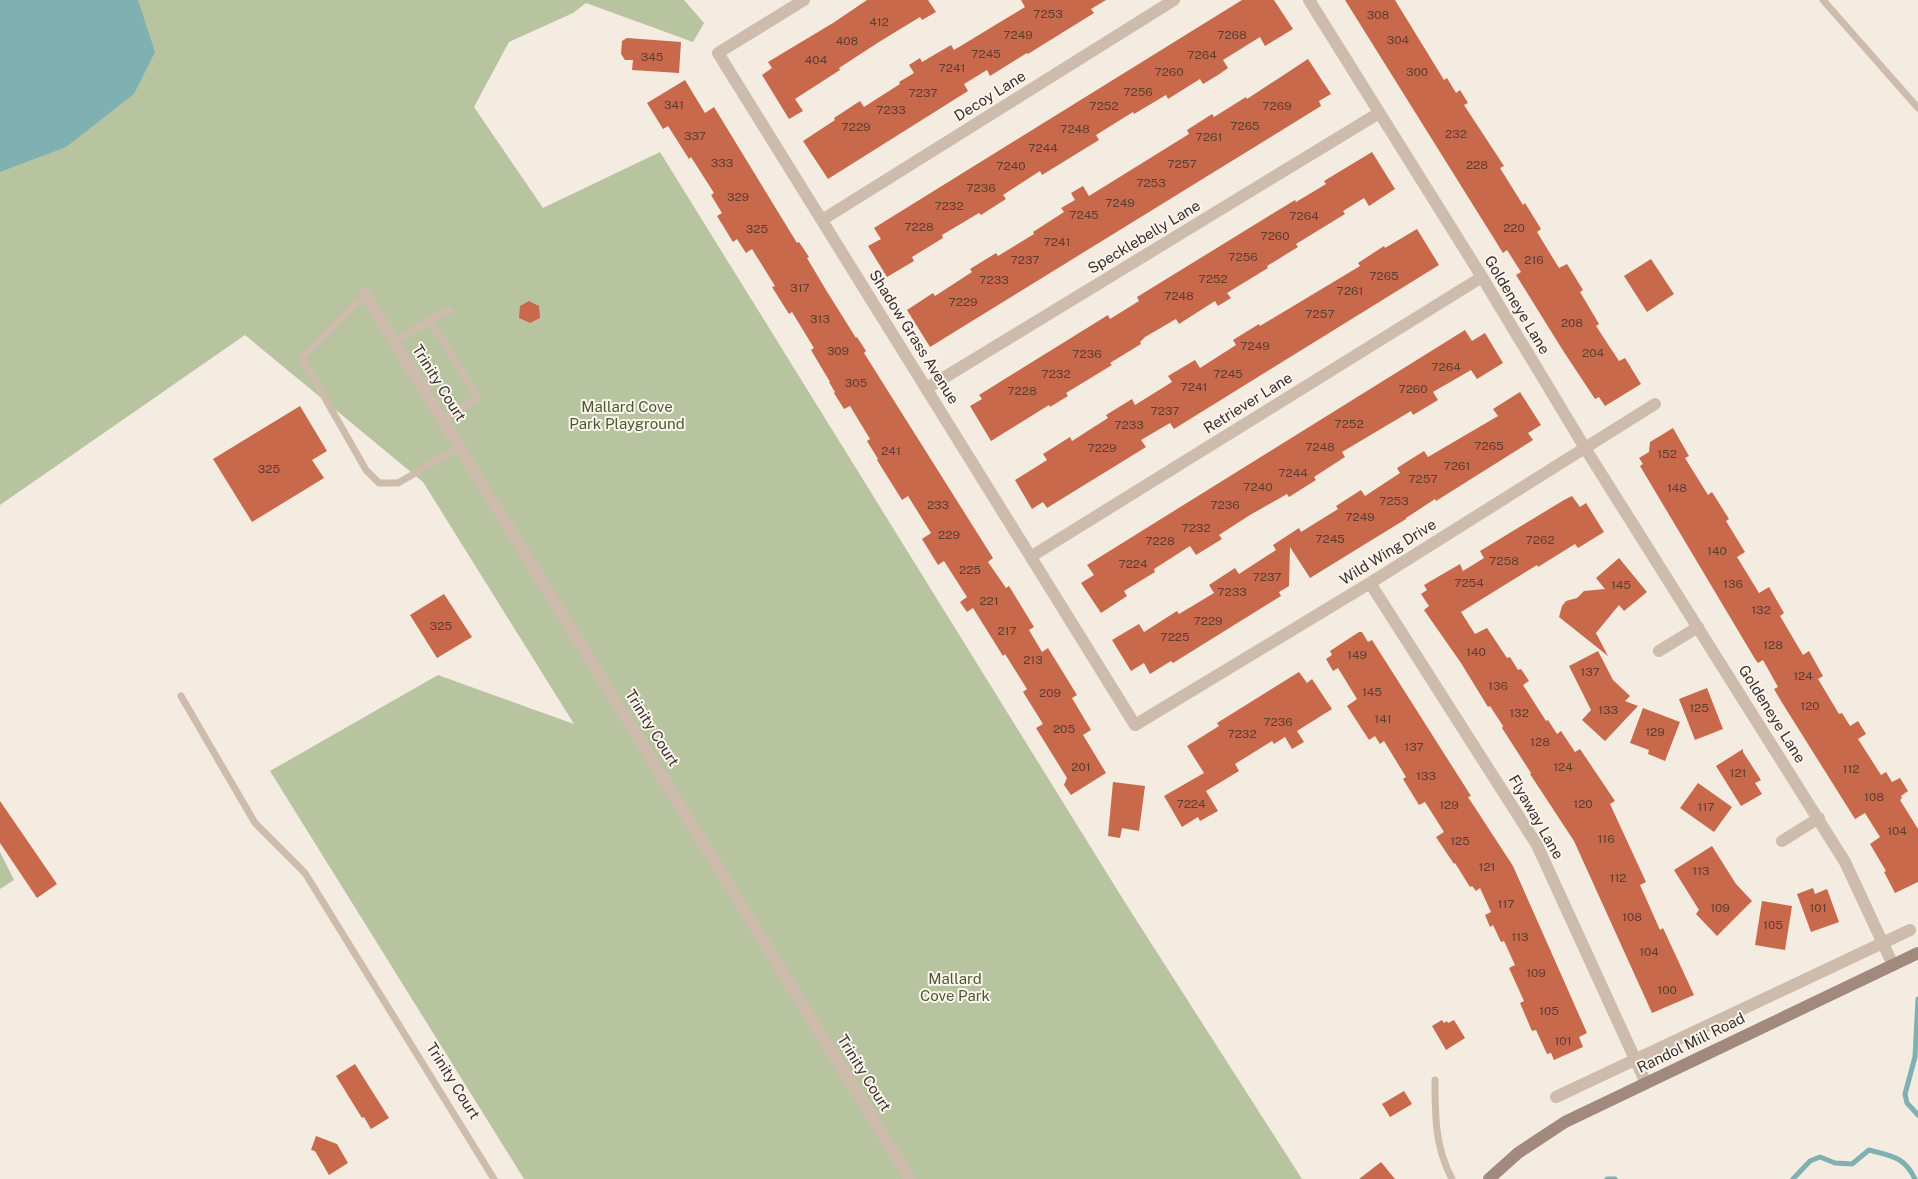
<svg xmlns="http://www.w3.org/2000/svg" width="1918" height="1179" font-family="'Public Sans',sans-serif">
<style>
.green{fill:#b8c4a0}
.water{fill:#7fb0b2}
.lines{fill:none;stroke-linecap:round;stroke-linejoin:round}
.stream{stroke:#7fb0b2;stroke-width:5}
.building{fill:#c8694b}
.service{stroke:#cdbbac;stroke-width:7}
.minor{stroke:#cdbbac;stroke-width:12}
.secondary{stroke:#a18a7d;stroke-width:12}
.labels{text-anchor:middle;stroke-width:4;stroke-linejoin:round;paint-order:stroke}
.number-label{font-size:12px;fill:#5e3e33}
.street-label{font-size:15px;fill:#3b302b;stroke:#fbf5ee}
.park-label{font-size:15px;fill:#4a5a2e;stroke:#fbf5ee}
</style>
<rect width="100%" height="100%" fill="#f4ebe1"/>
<path class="green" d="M0,0H684L704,23L693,42L586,3L573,13L509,42L474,107L543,208L660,152L1126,904L1302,1179H524L270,771L438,675L574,724L423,482L245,335L0,505Z
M0,852L14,880L0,889Z"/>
<path class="water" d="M0,0H138L155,52L134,94L66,147L0,172Z"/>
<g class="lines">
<path class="stream" d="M1918,999L1915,1057L1905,1094L1907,1103L1918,1115
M1607,1179H1615
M1793,1179L1810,1161L1820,1157L1835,1163L1852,1164L1869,1150C1891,1156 1904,1156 1915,1179"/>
</g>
<path class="building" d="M867,0H928L936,12L922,20L920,17L879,42L839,68L840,70L795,99L803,111L789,119L762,75L772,68L768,62L833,23Z
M1021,0H1106L1091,9L1094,13L1028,54L1027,53L990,76L987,70L964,84L968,91L828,179L803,141L835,120L834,118L860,101L864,107L900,84L899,82L914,73L909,65L920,58L922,62L951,45L954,50L1025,7Z
M1242,0H1274L1293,29L1265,46L1260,37L1223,60L1228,68L1218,75L1203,84L1200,79L1168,99L1166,95L1134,114L1133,112L1096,135L1099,140L1042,175L1040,171L1003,195L1006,199L981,215L979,213L942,235L943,238L912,257L914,261L887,277L868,246L881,239L874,228Z
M1345,0H1395L1444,80L1447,78L1456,93L1460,90L1468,103L1464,105L1504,166L1500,168L1523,205L1525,203L1541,229L1537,232L1559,268L1567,264L1583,290L1580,292L1599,324L1596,326L1619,361L1625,358L1641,384L1605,406L1599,397L1595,399L1562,349L1516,275L1521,272L1507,250L1503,253Z
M627,38L681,42L679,73L632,70L633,60H625L621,54L622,41Z
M1308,59L1331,94L1319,101L1321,106L930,347L907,310L933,293L935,296L972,272L970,269L996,253L998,256L1034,234L1033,232L1064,212L1061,208L1075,200L1071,193L1083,186L1089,196L1189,134L1187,130L1212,114L1214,117L1246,97L1247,99Z
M685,80L705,113L714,107L797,243L799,242L809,257L807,258L826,290L856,338L857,337L866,351L864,353L993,558L988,562L1006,588L1009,586L1034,627L1029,630L1042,652L1048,648L1077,695L1072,698L1091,730L1083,735L1106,773L1071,795L1064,785L1067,778L1036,728L1043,724L1023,692L1027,689L1005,654L1003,656L973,608L967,612L960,602L967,597L944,561L938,565L922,539L931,533L908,496L902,500L877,460L878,459L867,441L870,439L850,406L844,409L834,393L835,392L829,382H830L811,350L814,348L792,312L789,314L772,287L775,286L752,249L746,253L737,239L733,242L717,216L722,213L711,195L714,193L691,157L689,159L668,126L663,129L647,103Z
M1372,152L1395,189L1369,206L1364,198L1343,211L1345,214L1296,244L1298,247L1267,266L1268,268L1227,293L1231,298L1218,306L1215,301L1179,324L1176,319L1145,337L1140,342L1141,344L1110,363L1112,365L1066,393L1068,396L1050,407L1049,405L991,441L970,406L982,399L979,395L1108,315L1110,319L1139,301L1137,297L1295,200L1296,202L1326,184L1324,181Z
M1417,229L1439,265L1431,270L1174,429L1170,423L1141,440L1146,447L1047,508L1043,502L1032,509L1015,480L1047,460L1043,454L1070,437L1072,441L1108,418L1106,415L1132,399L1135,405L1172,382L1168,376L1195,360L1200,368L1236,345L1233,340L1259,324L1260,326L1360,266L1358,263L1384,246L1385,248Z
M1651,259L1674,294L1647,312L1624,276Z
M529,301L539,306L540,318L530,323L519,318L520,306Z
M1465,330L1472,341L1485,333L1503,363L1477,379L1471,370L1433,392L1438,400L1413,415L1411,411L1342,452L1345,457L1314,477L1316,480L1289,497L1287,494L1250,515L1219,535L1222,539L1196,555L1190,546L1154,569L1155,572L1124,591L1127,596L1101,613L1081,583L1094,575L1087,565Z
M1520,392L1541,425L1528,433L1533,440L1436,501L1435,499L1406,518V519L1310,578L1290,547L1289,586L1279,592L1281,596L1173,663L1171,661L1150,674L1144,663L1131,671L1112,640L1139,624L1144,632L1177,611L1179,614L1214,593L1209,585L1235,568L1239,574L1276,550L1273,545L1299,528L1301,532L1338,509L1336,506L1361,490L1365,496L1400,473L1397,468L1424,451L1428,457L1498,416L1493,409Z
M300,406L327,451L312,460L324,478L252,522L213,459Z
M1673,428L1689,456L1685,458L1708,495L1712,492L1729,519L1726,521L1745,552L1737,557L1759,593L1769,587L1784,613L1780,616L1803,655L1809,651L1823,676L1818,679L1839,714L1842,713L1850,726L1858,721L1866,734L1858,739L1881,775L1886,772L1892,782L1900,778L1908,791L1901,796L1902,798L1900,800L1918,829V882L1895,893L1884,872L1886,871L1870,844L1880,837L1865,813L1855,819L1781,701L1774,689L1778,687L1763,660L1758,663L1755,659L1640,466L1643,464L1639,458L1649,452L1650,442Z
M1572,496L1580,507L1586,503L1604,532L1578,548L1575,544L1538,567L1537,565L1461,612L1475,634L1487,628L1507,658L1510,657L1518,670L1521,669L1529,681L1523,685L1546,721L1548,720L1557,734L1561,731L1575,752L1580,749L1615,801L1610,804L1646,882L1640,885L1660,930L1663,928L1694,995L1652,1013L1574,841L1530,774L1531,773L1502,728L1503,726L1490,706L1488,707L1461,663L1424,610L1429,606L1421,594L1427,590L1424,585L1460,564L1463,571L1484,558L1480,551L1564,500Z
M1619,558L1647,592L1624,611L1619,605L1596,633L1608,656L1559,617L1562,606L1566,601L1577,598L1584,591L1605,589L1596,578Z
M444,594L472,637L437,658L410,615Z
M1359,632H1362L1368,642L1372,640L1471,796L1468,797L1513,866L1587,1033L1579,1037L1583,1047L1554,1060L1551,1053L1547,1054L1536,1030L1532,1031L1520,1003L1524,1001L1509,968L1515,965L1504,941L1501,942L1493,925L1490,927L1485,915L1491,912L1480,888L1476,891L1472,886L1470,887L1455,863L1454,864L1436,837L1444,832L1425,802L1419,805L1403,779L1406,777L1384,741L1380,744L1375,736L1369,740L1347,706L1357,699L1338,668L1333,671L1326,659L1332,655L1330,651Z
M1598,651L1613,680L1630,696L1625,701L1638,706L1605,741L1582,720L1591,710L1569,666Z
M1299,672L1307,683L1312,679L1332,709L1297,731L1304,742L1292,749L1285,737L1274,744L1272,741L1235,764L1239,771L1206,791L1218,811L1200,821L1198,817L1182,827L1164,796L1204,773L1187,746L1219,726L1217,723Z
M1707,688L1723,729L1695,740L1679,699Z
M1643,708L1680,722L1665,761L1648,754L1649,750L1630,743Z
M1743,749V752L1761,780L1755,783L1762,794L1741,806L1716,766Z
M1113,782L1145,786L1139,831L1122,828L1120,838L1108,836Z
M1698,783L1732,807L1714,832L1680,808Z
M0,801L57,884L37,898L0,843Z
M1712,846L1736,884L1752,901L1717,936L1696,914L1699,910L1674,870Z
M1813,888L1815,894L1827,889L1839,922L1811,932L1797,894Z
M1762,901L1792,906L1785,950L1755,945Z
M1442,1020L1444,1023L1447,1021L1448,1023L1454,1020L1465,1038L1446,1050L1432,1026Z
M355,1064L389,1118L371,1129L364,1117L362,1118L336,1076Z
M1404,1091L1412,1104L1390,1117L1382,1104Z
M316,1136L337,1144L348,1163L329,1175L315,1151L311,1150Z
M1381,1162L1395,1179H1359Z"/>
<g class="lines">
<path class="service" d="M1823,0L1918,108
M365,294L302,358L366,470L379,483H398L460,447
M430,320L450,310
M395,342L430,320L478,398L443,420
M181,696L255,823L305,873L494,1179
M1435,1080C1435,1116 1435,1147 1452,1179"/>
<path class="minor" d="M804,0L718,53L1135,725L1370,583L1655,404
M1309,0L1482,277L1585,448L1845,862L1893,965
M822,220L1174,0
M365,294L910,1179
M927,388L1379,113
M1032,556L1482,277
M1370,583L1537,845L1646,1083
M1659,651L1698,627
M1782,841L1819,818
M1556,1097L1910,930"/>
<path class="secondary" d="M1489,1179L1518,1153L1565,1122L1918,953"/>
</g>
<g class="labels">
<g class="number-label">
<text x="1048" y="18">7253</text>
<text x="1378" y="19">308</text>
<text x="879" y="26">412</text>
<text x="1018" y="39">7249</text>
<text x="1232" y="39">7268</text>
<text x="1398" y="44">304</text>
<text x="847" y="45">408</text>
<text x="986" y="58">7245</text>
<text x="1202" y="59">7264</text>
<text x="652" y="61">345</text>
<text x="816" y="64">404</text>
<text x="952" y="72">7241</text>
<text x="1169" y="76">7260</text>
<text x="1417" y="76">300</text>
<text x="1138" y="96">7256</text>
<text x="923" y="97">7237</text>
<text x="674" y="109">341</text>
<text x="1104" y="110">7252</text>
<text x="1277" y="110">7269</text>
<text x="891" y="114">7233</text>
<text x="1245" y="130">7265</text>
<text x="856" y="131">7229</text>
<text x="1075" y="133">7248</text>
<text x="1456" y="138">232</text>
<text x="695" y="140">337</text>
<text x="1209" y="141">7261</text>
<text x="1043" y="152">7244</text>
<text x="722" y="167">333</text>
<text x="1182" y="168">7257</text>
<text x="1477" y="169">228</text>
<text x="1011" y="170">7240</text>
<text x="1151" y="187">7253</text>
<text x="981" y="192">7236</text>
<text x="738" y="201">329</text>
<text x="1120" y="207">7249</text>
<text x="949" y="210">7232</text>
<text x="1084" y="219">7245</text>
<text x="1304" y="220">7264</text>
<text x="919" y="231">7228</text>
<text x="1514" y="232">220</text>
<text x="757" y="233">325</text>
<text x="1275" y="240">7260</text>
<text x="1057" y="246">7241</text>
<text x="1243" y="261">7256</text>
<text x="1025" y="264">7237</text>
<text x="1534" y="264">216</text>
<text x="1384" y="280">7265</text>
<text x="1213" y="283">7252</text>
<text x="994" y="284">7233</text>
<text x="800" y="292">317</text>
<text x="1350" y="295">7261</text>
<text x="1179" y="300">7248</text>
<text x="963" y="306">7229</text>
<text x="1320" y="318">7257</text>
<text x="820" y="323">313</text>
<text x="1572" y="327">208</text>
<text x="1255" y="350">7249</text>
<text x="838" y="355">309</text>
<text x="1593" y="357">204</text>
<text x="1087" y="358">7236</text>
<text x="1446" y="371">7264</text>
<text x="1056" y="378">7232</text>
<text x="1228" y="378">7245</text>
<text x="856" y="387">305</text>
<text x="1194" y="391">7241</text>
<text x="1413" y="393">7260</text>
<text x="1022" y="395">7228</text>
<text x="1165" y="415">7237</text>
<text x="1349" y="428">7252</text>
<text x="1129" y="429">7233</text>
<text x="1489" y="450">7265</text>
<text x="1320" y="451">7248</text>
<text x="1102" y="452">7229</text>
<text x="891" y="455">241</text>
<text x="1667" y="458">152</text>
<text x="1457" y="470">7261</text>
<text x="269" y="473">325</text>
<text x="1293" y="477">7244</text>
<text x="1423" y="483">7257</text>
<text x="1258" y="491">7240</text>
<text x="1677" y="492">148</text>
<text x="1394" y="505">7253</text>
<text x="938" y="509">233</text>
<text x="1225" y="509">7236</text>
<text x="1360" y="521">7249</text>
<text x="1196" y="532">7232</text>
<text x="949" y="539">229</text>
<text x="1330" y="543">7245</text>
<text x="1540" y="544">7262</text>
<text x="1160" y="545">7228</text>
<text x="1717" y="555">140</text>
<text x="1504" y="565">7258</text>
<text x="1133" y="568">7224</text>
<text x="970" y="574">225</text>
<text x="1267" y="581">7237</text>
<text x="1469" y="587">7254</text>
<text x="1733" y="588">136</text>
<text x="1621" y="589">145</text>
<text x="1232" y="596">7233</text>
<text x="989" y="605">221</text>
<text x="1761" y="614">132</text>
<text x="1208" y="625">7229</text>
<text x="441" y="630">325</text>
<text x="1007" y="635">217</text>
<text x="1175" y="641">7225</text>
<text x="1773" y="649">128</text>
<text x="1476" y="656">140</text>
<text x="1357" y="659">149</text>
<text x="1033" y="664">213</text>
<text x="1590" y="676">137</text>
<text x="1803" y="680">124</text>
<text x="1498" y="690">136</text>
<text x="1372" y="696">145</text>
<text x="1050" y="697">209</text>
<text x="1810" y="710">120</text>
<text x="1699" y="712">125</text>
<text x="1608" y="714">133</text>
<text x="1519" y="717">132</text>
<text x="1383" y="723">141</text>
<text x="1278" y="726">7236</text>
<text x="1064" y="733">205</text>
<text x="1655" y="736">129</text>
<text x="1242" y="738">7232</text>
<text x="1540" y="746">128</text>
<text x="1414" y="751">137</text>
<text x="1081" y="771">201</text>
<text x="1563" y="771">124</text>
<text x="1851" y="773">112</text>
<text x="1738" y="777">121</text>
<text x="1426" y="780">133</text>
<text x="1874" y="801">108</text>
<text x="1191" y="808">7224</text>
<text x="1583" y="808">120</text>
<text x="1449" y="809">129</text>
<text x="1706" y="811">117</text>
<text x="1897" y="835">104</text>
<text x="1606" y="843">116</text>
<text x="1460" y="845">125</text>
<text x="1487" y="871">121</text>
<text x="1701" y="875">113</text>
<text x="1618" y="882">112</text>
<text x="1506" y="908">117</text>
<text x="1720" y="912">109</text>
<text x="1818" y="912">101</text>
<text x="1632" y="921">108</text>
<text x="1773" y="929">105</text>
<text x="1520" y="941">113</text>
<text x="1649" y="956">104</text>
<text x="1536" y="977">109</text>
<text x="1667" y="994">100</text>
<text x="1549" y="1015">105</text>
<text x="1563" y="1045">101</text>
</g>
<g class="street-label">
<text transform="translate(990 96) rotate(-32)" y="5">Decoy Lane</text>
<text transform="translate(1144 237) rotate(-31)" y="5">Specklebelly Lane</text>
<text transform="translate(1517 305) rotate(59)" y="5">Goldeneye Lane</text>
<text transform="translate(914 337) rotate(58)" y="5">Shadow Grass Avenue</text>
<text transform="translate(439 383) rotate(58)" y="5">Trinity Court</text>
<text transform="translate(1248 403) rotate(-32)" y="5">Retriever Lane</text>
<text transform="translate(1388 552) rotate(-32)" y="5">Wild Wing Drive</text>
<text transform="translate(1772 714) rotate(58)" y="5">Goldeneye Lane</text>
<text transform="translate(652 728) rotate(58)" y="5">Trinity Court</text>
<text transform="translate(1536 817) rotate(60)" y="5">Flyaway Lane</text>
<text transform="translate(1691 1043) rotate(-26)" y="5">Randol Mill Road</text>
<text transform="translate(864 1073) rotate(58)" y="5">Trinity Court</text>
<text transform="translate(453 1081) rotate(58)" y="5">Trinity Court</text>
</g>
<g class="park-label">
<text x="627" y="412">Mallard Cove<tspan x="627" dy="17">Park Playground</tspan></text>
<text x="955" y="984">Mallard<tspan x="955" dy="17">Cove Park</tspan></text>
</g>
</g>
</svg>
